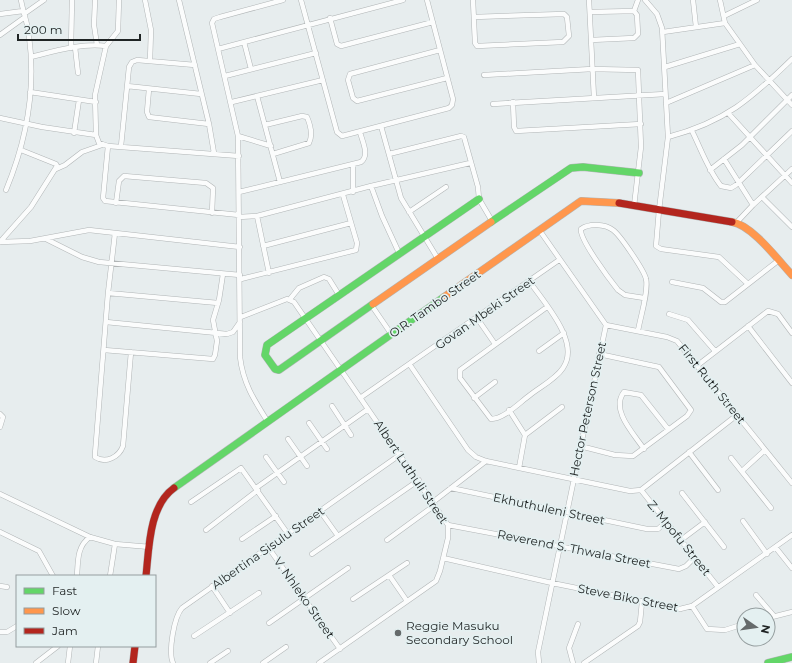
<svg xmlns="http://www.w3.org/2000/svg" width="792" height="663" font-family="Montserrat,sans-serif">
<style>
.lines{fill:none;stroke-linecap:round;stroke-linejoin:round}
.street-casing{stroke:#b1b5b6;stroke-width:5.5}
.fast-casing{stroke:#b1b5b6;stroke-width:8}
.slow-casing{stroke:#b1b5b6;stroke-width:8}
.jam-casing{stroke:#b1b5b6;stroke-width:8}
.street{stroke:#fbfcfc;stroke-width:4.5}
.fast{stroke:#63d668;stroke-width:7}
.slow{stroke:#ff974d;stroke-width:7}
.jam{stroke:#b3261e;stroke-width:7}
.poi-dot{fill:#656a6b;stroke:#e4f0f1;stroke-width:1.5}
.labels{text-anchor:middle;stroke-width:3.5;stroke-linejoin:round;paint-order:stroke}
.street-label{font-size:12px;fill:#1f2424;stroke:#e4f0f1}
.poi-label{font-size:12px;fill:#1f2424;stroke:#e4f0f1;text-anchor:start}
</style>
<rect width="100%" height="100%" fill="#e7edee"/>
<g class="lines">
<g class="street-casing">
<path id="street" d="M119,0L118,31L106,46L95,95L96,135L99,143L108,146L239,156
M145,0L151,30L150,61
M179,0L209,124L214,153
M301,0L337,132L342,136L449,108L452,105L453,99L427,0
M473,0L475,43L477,46L563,42L569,36L567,17L564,14L474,17
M589,0L594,98
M645,0L657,14L662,28L668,137L659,210L656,246L661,249L719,257L748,284
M693,0L696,27
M720,0L725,23L755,65L792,105
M95,1L94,25L97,45
M634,11L638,0
M590,12L634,11L637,15L638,34L634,38L591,40
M0,14L23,11
M24,14L44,0
M724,16L757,0
M330,18L337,44L341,46L433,22
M663,32L725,23
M0,35L25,17
M244,42L251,69
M75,47L78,73
M71,48L72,0
M218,49L403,0
M440,50L350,74L348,80L353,98L357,101L447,78
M31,57C55,51 81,43 106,46
M665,67L740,44
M484,75L592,69L638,70L641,147L634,206
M225,76L316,53
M127,86L201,94
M149,89L147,112L149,117L209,124
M30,92L96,102
M257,96L280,182
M232,102L323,80
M513,102L514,127L516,131L641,124
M666,103L755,65
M493,104L665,94
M729,114L792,183
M0,118L42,127L96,135
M265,125L302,116L307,117C310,124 313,135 309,143L273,154
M381,126L401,198L438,259
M692,131C701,149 708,170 721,186L731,188L736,185L792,131
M74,133L79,100
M238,136L271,146
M668,137C725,122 751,99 792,59
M108,146L103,198L105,201L239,215
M121,146L129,67L132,62L137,60L195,65
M389,154L461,136L464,137L478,187L479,199L492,221
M724,159L753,205
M56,169L65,165L82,152L102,145
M710,170L742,145L792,95
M371,186L382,216L399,253
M6,190C26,142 36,88 29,36C28,24 23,12 21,0
M239,192L361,162C370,155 362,141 360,132
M353,192V164
M762,197L792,227
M116,203L119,181L124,176L206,183L213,188L212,213
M409,212L446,187
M257,216L269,273
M239,217L257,216L371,186L470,163
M737,222L753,205L792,169
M115,233L108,293L95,454V457C106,464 119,457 123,446L131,352
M46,239L82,257L99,262L240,275
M0,242L30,241L89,230L240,247
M0,242L31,207L57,166L56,164L21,150
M263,246L351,223
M241,279L356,250L357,243L343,195
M530,282C544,303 581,342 563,368C556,379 540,387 530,395C519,403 504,419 491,419L460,378V370L547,307
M672,282L703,288L721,302H725L779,260
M108,293L218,303
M290,299L299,288L324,277L329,279L339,295
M372,306L392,335
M669,314L688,320L715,351
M241,317L287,299L294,302L448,525V538L440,571L436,581L319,663
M477,318L495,344
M106,322L227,334L233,332L240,322
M606,325L667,337L677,341L792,483
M748,326L792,383
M638,331C640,318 649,291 646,279C644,270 620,235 613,230C605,224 589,223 581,229C579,239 610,280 618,290L625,295L644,298
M104,350L213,359L215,355L217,341L213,320L219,300L223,274
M539,351L564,333
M410,365L468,450L476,457L486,461L630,491L641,490L737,415
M698,365L768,311L778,314L792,333
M360,398L559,260
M474,398L495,382
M332,406L351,435
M509,410L525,435L519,468
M0,414L3,417L0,427
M268,422C254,400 243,383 240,357L238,136L212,23L214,19L220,17L283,0
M309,423L327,449
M525,435L562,407
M288,439L307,466
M580,446L615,455L633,456L687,416L691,410L659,367L599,354
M644,449C634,434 610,410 624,392L641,395L668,429
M689,452L718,490
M266,457L284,482
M731,458L771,508
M742,471L765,450
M256,488L368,409
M451,488L647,529H658L666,522
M641,490L718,587
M682,493L724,547
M0,494L90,537L115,544L150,547
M191,502L241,468L288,534
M433,502L486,461
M320,511L338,536
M743,521L767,554
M448,525L679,569L686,566L695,557
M206,530L258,490
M0,532L39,551L53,576
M242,539L276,516
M387,540L435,505
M681,540L705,522
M268,547L340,649
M776,548L792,568
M312,554L419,480
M443,558L552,583L680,609L692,606L792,535
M389,575L407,601
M77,576C78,561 77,546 90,537
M110,576L115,544
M0,586L7,587
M212,586L230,613
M756,595L774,616
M353,599L407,563
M692,606L707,629L725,630L744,624
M768,618L792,612
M269,623L348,568
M0,632H7L17,626
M194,636L259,593
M36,663L58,646
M68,663L70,646
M96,663L98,646
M173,663C168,652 174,617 182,608L401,454
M210,663L228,651
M263,663L286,647
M539,663L538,652L606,325L540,231
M573,663L569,648L578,624
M584,663L638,626L640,622L642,602"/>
</g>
<g class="fast-casing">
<path id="fast" d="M491,222L571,168L583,167L639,173
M373,304L279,370L275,369L265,355L267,345L479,199
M174,488L444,297
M768,663L792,657"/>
</g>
<g class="slow-casing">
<path id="slow" d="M732,222C752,225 778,260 792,275
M444,297L581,201L619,203
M373,304L491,222"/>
</g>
<g class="jam-casing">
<path id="jam" d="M619,203L732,222
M146,576C149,548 149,506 174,488
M133,663L135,646"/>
</g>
<use href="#street" class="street"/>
<use href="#fast" class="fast"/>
<use href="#slow" class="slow"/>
<use href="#jam" class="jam"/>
</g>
<circle class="poi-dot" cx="398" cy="633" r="4"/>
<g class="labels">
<g class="street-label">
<text transform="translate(435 304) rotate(-35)" y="4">O.R. Tambo Street</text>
<text transform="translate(485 313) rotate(-35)" y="4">Govan Mbeki Street</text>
<text transform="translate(712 384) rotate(51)" y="4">First Ruth Street</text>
<text transform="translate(588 409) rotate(-78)" y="4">Hector Peterson Street</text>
<text transform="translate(411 472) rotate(56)" y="4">Albert Luthuli Street</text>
<text transform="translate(549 509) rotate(12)" y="4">Ekhuthuleni Street</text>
<text transform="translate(679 538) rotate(51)" y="4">Z. Mpofu Street</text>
<text transform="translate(268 548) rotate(-35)" y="4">Albertina Sisulu Street</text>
<text transform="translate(574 549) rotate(11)" y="4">Reverend S. Thwala Street</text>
<text transform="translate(304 598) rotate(55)" y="4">V. Nhleko Street</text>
<text transform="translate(628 598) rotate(11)" y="4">Steve Biko Street</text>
</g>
<g class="poi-label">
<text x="406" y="630">Reggie Masuku<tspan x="406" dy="14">Secondary School</tspan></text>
</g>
</g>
<rect x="16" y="575" width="140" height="72" fill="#e4f0f1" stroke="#959e9f"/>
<rect x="24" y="588" width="20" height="6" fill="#63d668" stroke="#959e9f"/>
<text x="52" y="595" font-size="12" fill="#1f2424">Fast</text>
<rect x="24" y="608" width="20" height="6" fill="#ff974d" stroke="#959e9f"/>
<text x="52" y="615" font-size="12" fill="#1f2424">Slow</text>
<rect x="24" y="628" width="20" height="6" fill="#b3261e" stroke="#959e9f"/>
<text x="52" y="635" font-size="12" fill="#1f2424">Jam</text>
<g transform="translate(756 627) rotate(103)"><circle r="19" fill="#e4f0f1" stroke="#959e9f"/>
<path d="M0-3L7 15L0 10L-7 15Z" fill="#656a6b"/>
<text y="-6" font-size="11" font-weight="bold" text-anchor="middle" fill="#1f2424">N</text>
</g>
<path d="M18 34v6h122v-6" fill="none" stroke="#1f2424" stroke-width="2"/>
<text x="24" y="34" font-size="12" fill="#1f2424" stroke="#e4f0f1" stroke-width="3" paint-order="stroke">200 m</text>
</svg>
